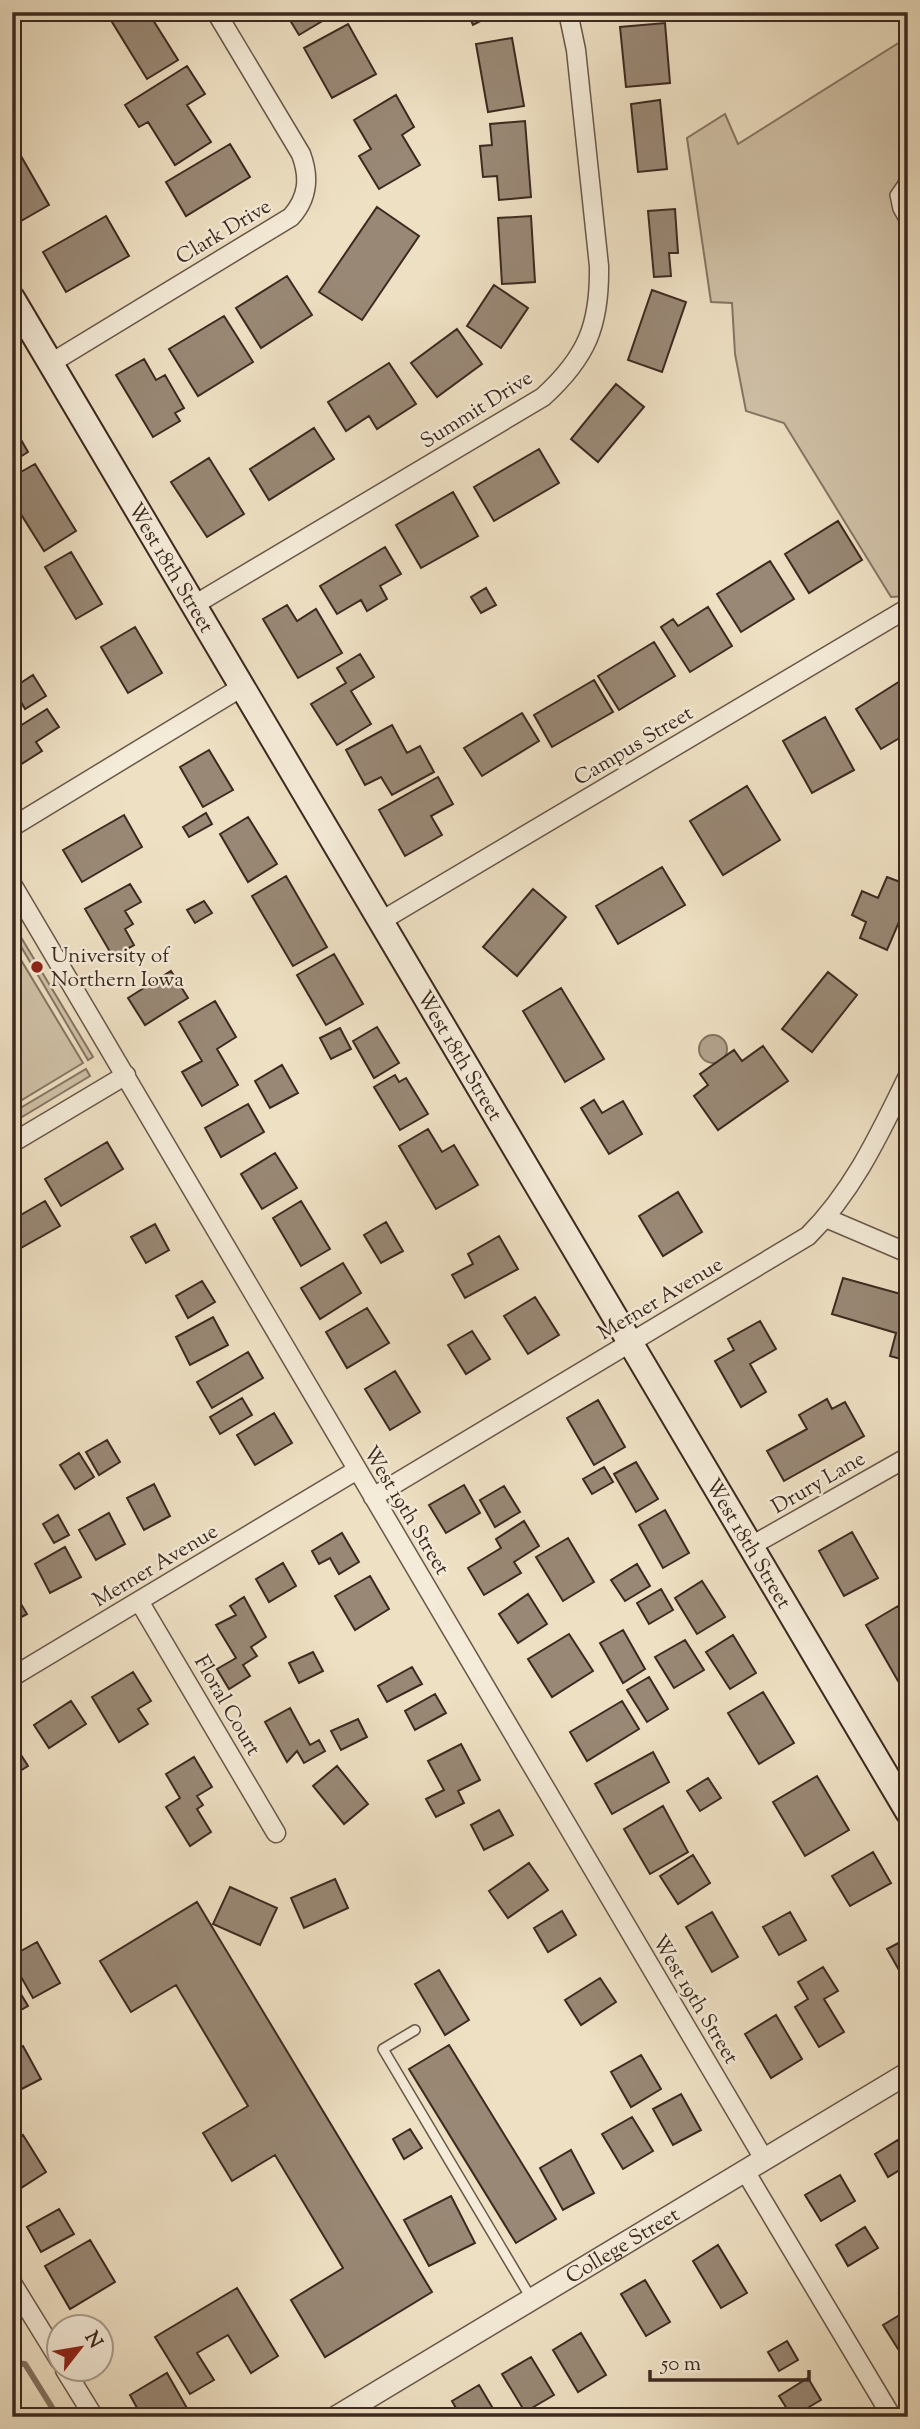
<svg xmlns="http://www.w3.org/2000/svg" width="920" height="2429" font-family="'Sorts Mill Goudy',serif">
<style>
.green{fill:#d0c1a7;stroke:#867564;stroke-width:2}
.water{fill:#b2a28c;stroke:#837261;stroke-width:2}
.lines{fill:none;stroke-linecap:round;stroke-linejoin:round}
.stream{stroke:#837261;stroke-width:6}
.building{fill:#998875;stroke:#3d2920;stroke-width:2}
.service-casing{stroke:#695749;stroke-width:12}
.minor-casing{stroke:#695749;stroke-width:21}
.tertiary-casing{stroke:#695749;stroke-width:24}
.secondary-casing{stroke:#3d2920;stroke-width:28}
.service{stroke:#f4ebd8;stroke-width:9}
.minor{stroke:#f4ebd8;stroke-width:18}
.tertiary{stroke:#f4ebd8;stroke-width:21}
.secondary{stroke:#f4ebd8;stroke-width:24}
.poi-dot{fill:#8f2418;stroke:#f4ebd8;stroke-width:2.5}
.labels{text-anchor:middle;stroke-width:5;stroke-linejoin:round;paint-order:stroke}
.street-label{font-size:21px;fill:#3d2920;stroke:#f4ebd8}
.poi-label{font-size:21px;fill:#3d2920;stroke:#f4ebd8;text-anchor:start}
</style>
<rect width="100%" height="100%" fill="#eee0c3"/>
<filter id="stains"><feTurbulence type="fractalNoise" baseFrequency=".00286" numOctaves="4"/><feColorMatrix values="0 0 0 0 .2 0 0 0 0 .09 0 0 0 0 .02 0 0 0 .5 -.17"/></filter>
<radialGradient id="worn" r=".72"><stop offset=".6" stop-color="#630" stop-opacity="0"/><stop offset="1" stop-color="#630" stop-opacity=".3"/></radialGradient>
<path class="green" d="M908,37V596L891,597L784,423L746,411L735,354L732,303L711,302L687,138L725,114L738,144Z
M19,934L93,1057L88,1060L16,938Z
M12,945L83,1063L12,1106Z
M86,1069L90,1076L12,1123V1113Z"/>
<path class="water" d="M699 1049a14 14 0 1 1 28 0a14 14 0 1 1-28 0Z"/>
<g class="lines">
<path class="stream" d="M12,2363L25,2364L58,2417"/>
</g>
<path class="building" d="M127,12H148L178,60L147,79L112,22Z
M285,12H332L334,14L299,35Z
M467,12H498L473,25Z
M613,12H648L615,20Z
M665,23L670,83L626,87L620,27Z
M348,24L376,74L332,98L304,48Z
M512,38L524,106L488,112L476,44Z
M187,66L205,94L187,105L211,142L175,165L148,122L139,127L125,105Z
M396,95L414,127L402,135L420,165L379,189L359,156L371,149L354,120Z
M660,100L667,169L638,172L631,104Z
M525,121L531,197L499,200L497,176L483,177L480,146L492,145L490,124Z
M230,144L250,177L186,216L166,182Z
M21,156L49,205L21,221L12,206V161Z
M377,207L419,236L362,320L319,292Z
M675,209L678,253H669L671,276L654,277L648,211Z
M106,216L129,256L66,292L43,252Z
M531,216L535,282L502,284L498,218Z
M287,276L312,315L261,348L236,308Z
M494,285L528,308L501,348L467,326Z
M652,290L686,302L662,372L628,360Z
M224,316L253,362L198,396L169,349Z
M457,329L482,364L437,397L411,363Z
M144,359L156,380L165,375L184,408L175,413L180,421L153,437L116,375Z
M389,363L416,404L377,429L369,416L346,431L328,402Z
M616,384L644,407L598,462L571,439Z
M12,424L28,452L12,462Z
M314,428L334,459L269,500L250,469Z
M539,449L559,483L494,521L474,487Z
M209,458L244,514L207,537L171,482Z
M35,464L76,531L44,551L12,500V477Z
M453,492L478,536L421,568L396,525Z
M838,521L862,560L809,593L785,554Z
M385,547L401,574L380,586L387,599L367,611L361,600L337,614L320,586Z
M71,552L102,604L76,619L45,567Z
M770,561L794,599L741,632L717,594Z
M486,588L496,605L481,613L471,597Z
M12,597L19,609L12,613Z
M287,605L297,621L316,609L342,653L298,678L263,619Z
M708,607L732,646L690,672L661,627L673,619L678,626Z
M135,627L162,673L128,693L101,647Z
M654,642L675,676L619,710L598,676Z
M360,654L374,677L351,691L371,724L337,745L311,704L346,683L337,668Z
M33,675L46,696L25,709L13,688Z
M908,676V733L881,749L856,709Z
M594,680L613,712L552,747L534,715Z
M47,709L59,727L36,742L42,751L12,770V731Z
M522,713L539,741L482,776L464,748Z
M825,717L854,770L812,793L783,741Z
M392,725L407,753L420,746L434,772L392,795L381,777L365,785L346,750Z
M209,750L233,790L203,807L180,767Z
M438,777L453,804L431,816L442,835L405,856L379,810Z
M747,786L780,840L723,875L690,821Z
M206,813L212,824L189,837L183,827Z
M124,815L142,847L82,882L63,850Z
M248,817L277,864L248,882L220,834Z
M662,867L685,905L618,944L596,906Z
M286,876L327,947L293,966L252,896Z
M887,877L908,885V901L887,950L860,938L866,922L852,915L862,891L878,898Z
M130,884L141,902L125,911L133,924L125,929L134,945L113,957L85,909Z
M533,889L566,917L517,976L483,947Z
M204,901L212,913L195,923L187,910Z
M334,954L363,1004L326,1025L297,975Z
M171,971L188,998L145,1025L128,998Z
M828,972L857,995L812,1052L782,1029Z
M561,988L604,1059L565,1082L523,1011Z
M215,1001L236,1037L217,1049L238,1085L202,1106L182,1072L202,1061L179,1022Z
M377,1027L399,1063L374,1078L353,1041Z
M340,1028L351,1049L331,1059L320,1038Z
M763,1046L788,1081L718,1130L694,1096L708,1085L700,1074L734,1050L742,1061Z
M282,1065L298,1093L270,1108L255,1081Z
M395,1075L399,1082L406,1078L428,1114L400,1130L374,1087Z
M594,1100L602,1113L623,1101L642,1134L609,1154L581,1108Z
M248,1104L264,1132L221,1157L205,1128Z
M428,1129L442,1152L454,1145L478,1185L436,1209L399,1146Z
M107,1142L123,1169L61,1206L45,1179Z
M275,1153L297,1188L262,1209L241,1174Z
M678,1192L702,1232L663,1256L639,1216Z
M45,1201L60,1226L12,1253V1220Z
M301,1201L330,1249L301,1266L273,1218Z
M386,1222L403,1251L381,1263L364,1235Z
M155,1224L169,1250L146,1263L131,1237Z
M499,1236L518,1269L465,1298L452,1275L473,1264L468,1254Z
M343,1263L361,1293L320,1319L301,1288Z
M843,1278L908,1296V1361L890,1356L896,1333L832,1314Z
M202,1281L215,1302L188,1318L176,1296Z
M535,1297L559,1335L528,1354L504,1316Z
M367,1308L389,1343L347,1368L326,1332Z
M213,1317L228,1345L190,1365L176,1337Z
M760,1321L776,1349L750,1364L766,1392L741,1407L715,1361L734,1350L728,1339Z
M472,1331L490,1359L466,1374L448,1345Z
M248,1352L263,1378L212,1408L197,1382Z
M395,1371L420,1412L390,1430L365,1389Z
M242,1398L252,1415L220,1434L210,1417Z
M827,1399L832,1409L845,1402L864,1436L784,1481L767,1451L807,1429L799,1415Z
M598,1400L625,1447L594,1465L567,1418Z
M274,1413L292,1443L255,1465L237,1435Z
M107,1440L120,1462L99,1475L86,1452Z
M79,1453L94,1477L75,1489L60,1465Z
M636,1462L658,1499L636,1512L614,1474Z
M604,1467L613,1482L592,1494L583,1479Z
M154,1484L170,1516L144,1530L127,1498Z
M464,1485L480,1513L446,1533L429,1505Z
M504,1486L520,1512L495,1527L480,1500Z
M665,1510L689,1553L663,1568L639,1525Z
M109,1513L125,1544L96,1560L79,1530Z
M58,1515L69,1535L54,1543L43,1524Z
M524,1521L539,1546L514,1562L521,1573L484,1595L468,1568L501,1548L496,1539Z
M852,1532L878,1578L844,1596L819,1551Z
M342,1533L359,1562L339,1574L330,1558L319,1564L312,1551Z
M568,1538L594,1582L563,1601L536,1557Z
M65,1547L81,1577L50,1593L35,1564Z
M283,1563L296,1586L269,1602L256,1579Z
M637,1564L650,1586L625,1601L611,1580Z
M370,1576L389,1609L355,1630L335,1596Z
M702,1581L725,1617L697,1634L675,1598Z
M12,1589L27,1614L12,1622Z
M661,1589L673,1610L649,1624L637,1603Z
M528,1594L547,1624L518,1643L499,1614Z
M244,1597L266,1637L251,1647L257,1656L243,1665L250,1676L229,1689L217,1669L236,1658L216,1625L236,1615L230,1606Z
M898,1606L908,1623V1676L898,1681L866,1625Z
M623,1630L645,1669L623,1683L600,1643Z
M569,1634L593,1671L552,1697L528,1659Z
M733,1635L756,1673L730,1689L706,1652Z
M685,1640L704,1670L674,1688L655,1657Z
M313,1652L323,1671L299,1683L289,1663Z
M412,1667L422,1684L387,1702L378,1686Z
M133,1672L151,1701L138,1709L148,1724L119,1742L92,1697Z
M649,1677L668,1709L647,1722L627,1690Z
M763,1692L794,1743L759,1764L728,1713Z
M435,1694L446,1713L415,1730L405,1711Z
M71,1701L86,1724L49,1748L34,1725Z
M622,1701L639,1729L587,1761L570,1732Z
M290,1708L310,1745L319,1740L325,1751L304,1763L297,1751L287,1762L265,1722Z
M358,1719L367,1737L341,1750L331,1731Z
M14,1744L28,1766L12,1776V1745Z
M461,1744L480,1780L458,1791L464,1803L436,1817L426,1799L444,1790L428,1761Z
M653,1752L669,1782L612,1814L595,1784Z
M194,1757L212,1787L197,1796L203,1805L197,1809L211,1832L190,1846L166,1807L180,1798L166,1774Z
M337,1766L368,1804L344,1824L313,1786Z
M817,1776L849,1830L805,1856L773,1802Z
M708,1778L721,1798L700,1811L687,1791Z
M663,1806L688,1852L650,1874L624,1829Z
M499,1810L513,1835L484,1850L471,1825Z
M873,1852L891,1883L850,1906L832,1876Z
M693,1855L710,1883L678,1904L660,1876Z
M529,1863L548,1890L508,1918L489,1891Z
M335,1879L348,1908L304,1928L291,1898Z
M230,1887L277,1908L260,1945L213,1924Z
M197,1902L432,2292L325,2357L291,2300L343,2268L275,2155L232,2181L203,2133L248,2106L176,1985L131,2012L100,1961Z
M562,1911L576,1935L548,1952L534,1928Z
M712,1912L738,1957L712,1972L686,1927Z
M790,1912L806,1940L779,1955L763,1927Z
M908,1938V1986L887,1949Z
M37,1942L60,1983L33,1998L12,1961V1956Z
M823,1967L838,1991L824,1999L844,2032L819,2047L795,2007L808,1999L798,1982Z
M439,1970L469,2020L445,2035L415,1984Z
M600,1978L616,2002L581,2025L565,2000Z
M19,1991L28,2006L12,2015V1995Z
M776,2015L802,2059L771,2078L745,2034Z
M449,2045L556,2219L516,2243L409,2069Z
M23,2046L41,2079L12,2094V2052Z
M641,2055L661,2089L631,2107L611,2072Z
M681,2094L701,2130L673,2145L653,2109Z
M632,2117L653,2151L623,2169L602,2134Z
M410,2129L422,2148L404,2159L393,2139Z
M23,2135L46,2172L21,2188L12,2174V2142Z
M898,2140L908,2157V2165L888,2177L875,2154Z
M571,2150L594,2193L563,2210L540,2168Z
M840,2175L855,2201L821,2221L805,2195Z
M451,2196L475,2243L429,2266L404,2220Z
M59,2209L74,2234L41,2252L27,2227Z
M865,2227L878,2248L848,2266L836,2245Z
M90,2240L115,2282L70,2309L45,2266Z
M718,2245L747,2293L721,2308L693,2261Z
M645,2280L670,2322L646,2336L621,2294Z
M237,2288L278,2356L251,2373L228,2335L197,2353L214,2380L190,2394L155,2337Z
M908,2288V2307H907L899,2294Z
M908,2310V2343L898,2349L883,2325Z
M581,2333L606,2375L578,2392L553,2350Z
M787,2341L798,2360L779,2371L768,2352Z
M531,2357L554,2395L525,2412L502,2374Z
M167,2373L192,2417H142L130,2395Z
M808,2378L821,2400L792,2417L779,2396Z
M479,2385L498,2417H461L452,2401Z"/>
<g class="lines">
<g class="service-casing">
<path id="service" d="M908,176L895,195L898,209L908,227
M415,2030L383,2049L531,2298"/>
</g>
<g class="minor-casing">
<path id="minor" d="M51,363L291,217C308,198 310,178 301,154L216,12
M194,605L543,397C587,357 600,325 599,266L576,50L568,12
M12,827L242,687
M12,884L764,2159
M381,921L908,608
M12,1143L126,1075
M826,1218L908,1253
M373,1497L808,1236C854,1190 880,1133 908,1076
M751,1546L908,1457
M139,1601L276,1833
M12,1677L357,1470
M745,2171L892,2417
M12,2283L60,2361
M65,2370L94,2417
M906,2417L908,2416"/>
</g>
<g class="tertiary-casing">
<g id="tertiary">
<path id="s1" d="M336,2417L908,2073"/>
</g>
</g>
<g class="secondary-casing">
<g id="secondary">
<path id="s2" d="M12,298L908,1812"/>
</g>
</g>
<use href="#service" class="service"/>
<use href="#minor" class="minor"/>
<use href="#tertiary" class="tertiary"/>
<use href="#secondary" class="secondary"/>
</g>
<circle class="poi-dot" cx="37" cy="967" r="7"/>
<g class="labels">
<g class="street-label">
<text transform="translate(223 231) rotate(-31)" y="7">Clark Drive</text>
<text transform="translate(476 409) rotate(-32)" y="7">Summit Drive</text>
<text dy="7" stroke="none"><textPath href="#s2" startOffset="313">West 18th Street</textPath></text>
<text transform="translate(633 745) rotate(-31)" y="7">Campus Street</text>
<text dy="7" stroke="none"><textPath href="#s2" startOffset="880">West 18th Street</textPath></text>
<text transform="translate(660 1298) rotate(-31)" y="7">Merner Avenue</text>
<text transform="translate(818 1482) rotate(-30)" y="7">Drury Lane</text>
<text transform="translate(407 1510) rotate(59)" y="7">West 19th Street</text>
<text dy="7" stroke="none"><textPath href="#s2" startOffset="1447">West 18th Street</textPath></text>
<text transform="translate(155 1565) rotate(-31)" y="7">Merner Avenue</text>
<text transform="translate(228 1705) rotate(60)" y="7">Floral Court</text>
<text transform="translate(696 1999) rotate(59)" y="7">West 19th Street</text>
<text dy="7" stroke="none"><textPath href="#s1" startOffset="334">College Street</textPath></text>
</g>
<g class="poi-label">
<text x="51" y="962">University of<tspan x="51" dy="24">Northern Iowa</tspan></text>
</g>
</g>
<rect width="920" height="2429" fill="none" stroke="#eee0c3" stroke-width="42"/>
<rect x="14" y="14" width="892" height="2401" fill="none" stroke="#3d2920" stroke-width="3.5"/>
<rect x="21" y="21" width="878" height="2387" fill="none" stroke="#3d2920" stroke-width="2"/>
<g transform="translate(80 2348) rotate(59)"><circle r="33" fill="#f4ebd8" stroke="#ab9d8e" stroke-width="2"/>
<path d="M0-5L12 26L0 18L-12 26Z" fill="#8f2418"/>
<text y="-10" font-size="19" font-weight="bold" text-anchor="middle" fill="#3d2920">N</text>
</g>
<path d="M650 2370v10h159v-10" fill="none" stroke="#3d2920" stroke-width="3.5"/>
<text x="661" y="2370" font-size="21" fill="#3d2920" stroke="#f4ebd8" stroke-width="5" paint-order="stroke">50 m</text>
<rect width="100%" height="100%" filter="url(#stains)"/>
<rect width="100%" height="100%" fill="url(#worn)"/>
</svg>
